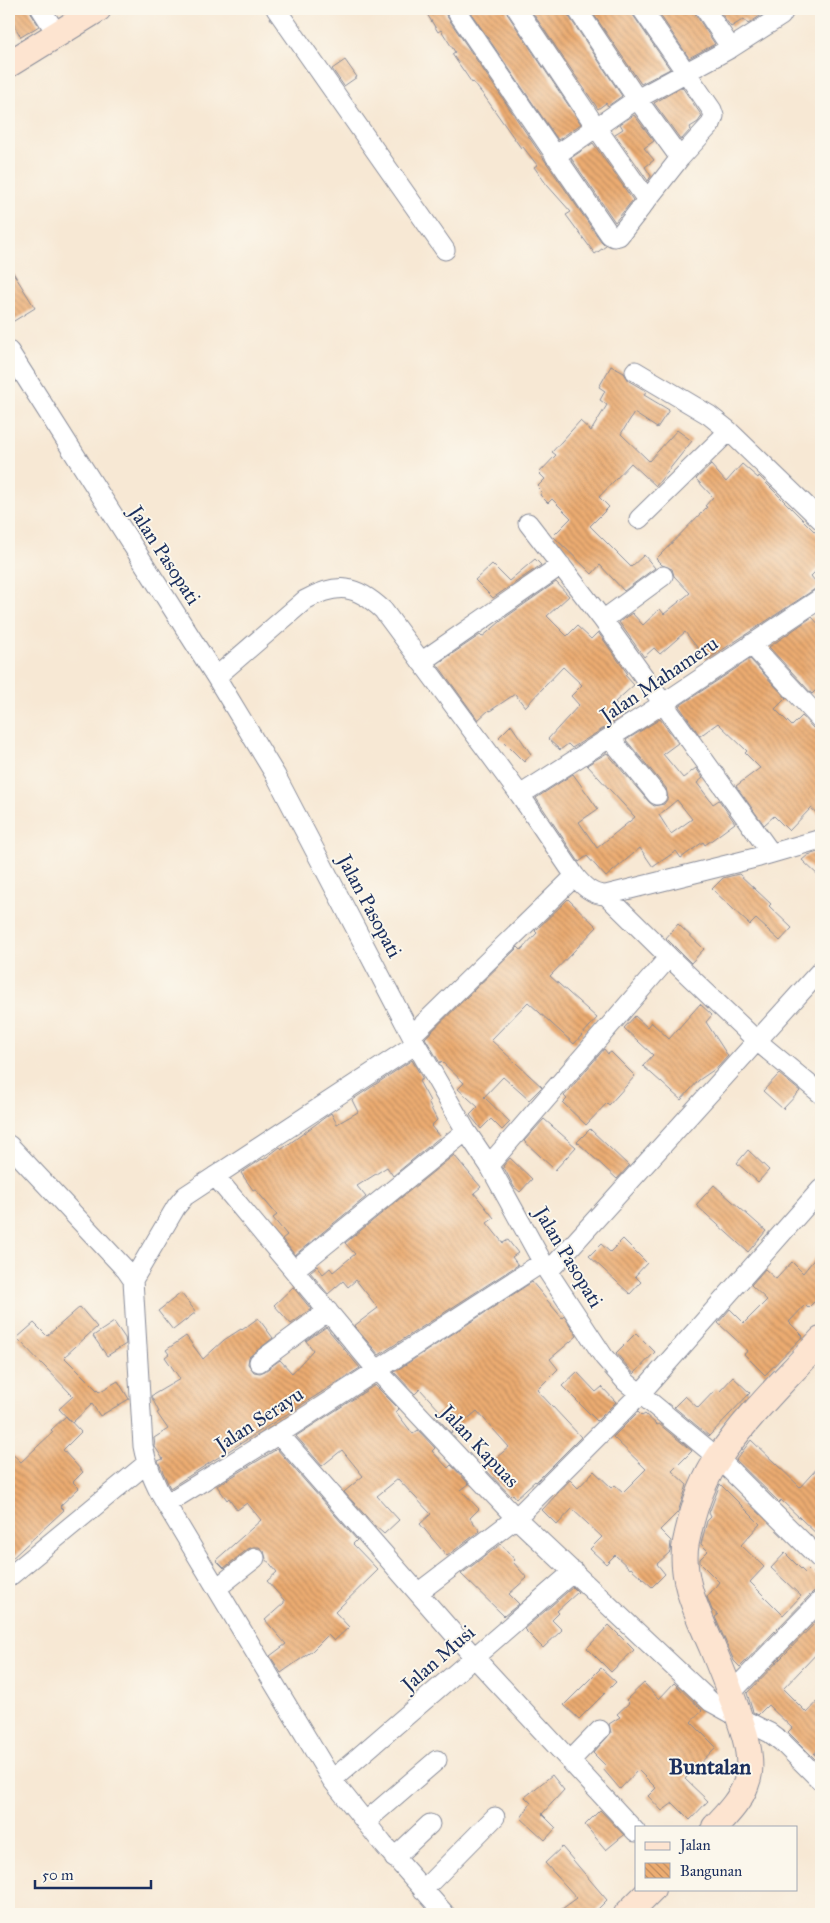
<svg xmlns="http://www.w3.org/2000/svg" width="830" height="1923" font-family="'IM FELL Great Primer',serif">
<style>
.building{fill:url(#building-back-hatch);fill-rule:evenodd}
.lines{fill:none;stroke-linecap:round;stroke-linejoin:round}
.street-casing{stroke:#898c99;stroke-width:21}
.secondary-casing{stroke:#898c99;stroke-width:28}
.street{stroke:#fff;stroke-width:19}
.secondary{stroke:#fde4d0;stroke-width:26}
.labels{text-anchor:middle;stroke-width:4;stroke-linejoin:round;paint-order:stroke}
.street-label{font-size:20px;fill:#1b2f5e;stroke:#fbf7ec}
.quarter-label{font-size:22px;font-weight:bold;fill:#1b2f5e;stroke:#fbf7ec}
</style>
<defs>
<pattern id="building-back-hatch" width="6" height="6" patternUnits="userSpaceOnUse" patternTransform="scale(1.25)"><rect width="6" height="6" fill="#ecac71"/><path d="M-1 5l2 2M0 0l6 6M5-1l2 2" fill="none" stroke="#be8c60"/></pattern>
</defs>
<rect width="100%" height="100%" fill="#fbf7ec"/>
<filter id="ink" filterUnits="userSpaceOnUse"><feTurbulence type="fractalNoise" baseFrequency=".02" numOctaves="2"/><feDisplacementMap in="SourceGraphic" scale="10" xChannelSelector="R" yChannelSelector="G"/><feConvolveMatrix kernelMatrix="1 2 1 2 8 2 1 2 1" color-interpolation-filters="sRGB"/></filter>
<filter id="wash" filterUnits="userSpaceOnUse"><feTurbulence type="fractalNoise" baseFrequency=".0096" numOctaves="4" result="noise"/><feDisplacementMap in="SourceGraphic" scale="20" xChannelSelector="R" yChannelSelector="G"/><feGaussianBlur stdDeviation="1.12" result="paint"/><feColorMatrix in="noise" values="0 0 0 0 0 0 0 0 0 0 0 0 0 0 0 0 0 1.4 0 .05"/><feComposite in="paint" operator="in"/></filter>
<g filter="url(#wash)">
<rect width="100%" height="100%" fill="#f7e8d4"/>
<g id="blocks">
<path class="building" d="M9,9H30L32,15L39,26L21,37L9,17Z
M424,9H444L446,15L546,162L601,241L606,246L595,254L566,215L571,212L547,185L534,167L537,165L523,147L521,148L485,97L473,82L472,83L452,54L455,52L441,30L438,32Z
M468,9H506L508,15L581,124L558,140Z
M530,9H566L568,15L622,96L608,106L606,103L598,109Z
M590,9H631L633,15L670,69L641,84Z
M656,9H694L696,15L715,44L689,58Z
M718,9H761L759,10L763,14L748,24L744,19L731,27Z
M345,60L357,77L344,86L332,69Z
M682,87L702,116L698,122L690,127L691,129L681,140L654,103Z
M634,115L654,141L644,148L654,160L645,167L651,176L648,181L615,134L623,129L620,124Z
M593,143L633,200L615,222L571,158Z
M9,266L35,308L9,324Z
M611,366L624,373L629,381L646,391L644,395L669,410L657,428L634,413L621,434L649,461L677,430L692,441L656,486L631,463L599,497L609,507L590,526L631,567L644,555L655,568L624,591L600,565L592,574L553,536L571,518L552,499L548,503L540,495L542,492L537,487L545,479L539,473L556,455L552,452L580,421L591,431L607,405L600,400L605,391L599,387Z
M742,464L758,478L759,476L821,538V566L811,576L820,587L815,589L707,660L685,632L660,654L654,648L644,657L619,622L632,613L643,625L660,609L664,614L690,593L674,576L672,569L662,565L656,559L707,507L705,506L713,497L696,479L711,465L726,482Z
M535,559L541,565L493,598L475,580L492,564L509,581Z
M556,582L569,596L547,616L567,636L577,626L591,639L598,632L627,673L625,675L634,685L615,702L627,714L572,748L568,744L560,750L548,739L579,705L571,696L582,685L563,667L525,707L515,694L490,711L489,710L478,720L437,664L480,635L482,637L506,617Z
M812,617L821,627V685L812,694L769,647Z
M750,659L786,698L775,709L792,726L802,716L813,728L821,731V817L811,808L789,831L774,816L764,825L736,786L760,768L745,753L747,751L718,723L700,736L679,706Z
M660,719L678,743L663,754L683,778L696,768L703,778L697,783L713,804L719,800L735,823L705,845L703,842L681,858L676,851L653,867L640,848L606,877L587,856L579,862L536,798L573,774L598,809L579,822L597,848L635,817L587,765L607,753L649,802L654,806L664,804L668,798L666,788L626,740ZM677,800L692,819L671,834L659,815Z
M511,725L531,754L524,762L499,737Z
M821,851V878L802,860L808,855Z
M739,874L771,904L769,906L792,928L780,941L756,919L750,925L712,889L723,878Z
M568,899L597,927L550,976L597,1018L574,1044L528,1002L491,1040L542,1087L529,1100L503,1077L484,1097L510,1122L502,1130L491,1119L481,1129L470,1115L478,1107L458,1089L464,1083L441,1061L440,1063L425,1038L518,947L521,950L537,933L535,931Z
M678,924L704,949L691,963L666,938Z
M700,1004L712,1015L706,1022L728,1056L718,1067L699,1080L681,1100L643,1066L653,1055L624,1028L635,1016L647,1027L651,1022L669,1039Z
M604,1049L608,1054L611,1052L635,1076L609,1105L607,1103L586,1125L563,1103L567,1099L564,1096Z
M412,1060L423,1079L419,1081L430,1101L428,1102L437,1120L431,1126L440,1137L393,1176L387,1167L357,1186L366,1197L295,1255L282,1239L287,1235L273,1218L277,1215L255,1189L253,1190L241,1173L262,1159L263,1160L280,1147L282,1149L331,1113L337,1124L358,1112L352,1100Z
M779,1074L800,1091L783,1109L763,1091Z
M544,1119L576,1147L555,1170L524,1141Z
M590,1129L629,1166L617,1179L577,1142Z
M748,1150L769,1170L758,1182L737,1163Z
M454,1155L481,1187L474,1193L494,1218L487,1223L503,1243L508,1240L518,1253L512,1257L518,1265L379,1355L354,1326L378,1308L356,1280L348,1287L343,1281L328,1294L310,1272L317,1266L323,1274L330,1268L333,1272L355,1254L345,1243Z
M510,1158L532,1179L520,1192L514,1187L503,1166Z
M714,1185L766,1231L748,1252L696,1205Z
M623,1239L647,1263L635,1276L641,1282L630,1294L589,1256L601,1244L610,1252Z
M821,1251V1295L808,1308L805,1305L789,1322L803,1336L765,1375L744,1354L748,1351L718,1323L730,1309L744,1323L767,1300L751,1285L765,1269L776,1279L792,1262L803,1273Z
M532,1282L562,1318L564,1316L577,1336L550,1359L558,1369L537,1390L581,1437L536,1482L535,1481L516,1498L513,1494L511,1496L484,1468L509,1447L477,1411L451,1433L435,1415L440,1411L420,1389L415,1394L394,1372Z
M293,1287L311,1309L291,1324L274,1305Z
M181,1293L196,1312L173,1330L158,1311Z
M80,1307L97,1327L64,1357L99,1392L118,1381L129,1399L100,1416L92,1404L72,1423L59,1409L73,1396L17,1338L34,1323L47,1336Z
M258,1318L273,1338L249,1357L248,1364L254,1372L260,1373L265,1371L280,1360L292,1373L313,1350L306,1341L326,1327L360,1368L170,1488L158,1461L163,1459L155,1447L154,1438L168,1429L157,1413L159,1412L151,1396L180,1379L165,1357L169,1354L166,1350L186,1336L203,1359L224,1340L241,1329L242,1330Z
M114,1322L125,1338L126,1344L107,1356L93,1336Z
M636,1333L655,1352L634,1374L616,1353Z
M577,1372L596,1392L602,1387L616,1402L597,1421L562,1386Z
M733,1377L750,1393L709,1436L674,1407L685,1396L698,1408L717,1388L720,1391Z
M375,1385L399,1409L396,1412L413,1434L418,1430L435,1448L432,1451L448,1468L451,1465L469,1484L461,1490L479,1509L470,1518L480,1531L447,1556L420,1524L431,1514L398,1479L377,1496L399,1520L384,1534L374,1525L344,1492L363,1476L342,1450L322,1466L296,1436Z
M638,1412L642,1416L645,1414L657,1425L659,1424L692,1451L672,1471L687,1485L678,1512L660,1530L671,1541L670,1552L657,1564L665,1574L652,1587L631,1568L630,1569L615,1555L606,1564L590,1549L602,1537L572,1509L557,1525L542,1510L570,1480L578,1488L594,1471L612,1488L615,1485L623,1492L646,1469L613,1437Z
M66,1416L81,1432L63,1450L83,1472L73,1482L79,1488L60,1506L64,1510L9,1561V1451L21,1462L53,1432L51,1430Z
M751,1440L800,1487L821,1464V1538L781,1500L779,1502L736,1460Z
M277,1449L357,1540L353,1544L378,1570L335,1612L349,1627L334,1641L328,1635L312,1651L281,1673L270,1656L286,1644L265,1620L284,1603V1600L267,1581L277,1572L266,1559L264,1551L259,1547H253L248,1549L224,1568L216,1560L261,1520L247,1503L237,1510L229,1498L227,1500L217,1486Z
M720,1484L760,1524L741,1545L764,1567L750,1582L783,1615L801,1596L771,1568L785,1553L805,1573L809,1569L821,1581V1589L813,1592L740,1667L734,1661L715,1617L718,1615L712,1610L707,1597L719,1582L700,1563V1559L708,1551L701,1544L707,1521L711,1517L709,1513Z
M501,1544L515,1560L513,1562L527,1578L509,1594L519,1604L504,1616L461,1574Z
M573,1587L578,1592L557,1611L559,1613L552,1620L562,1630L543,1648L524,1629Z
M817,1621L821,1625V1649L783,1689L807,1713L821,1698V1746L814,1754L818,1758L816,1760L788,1732L792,1728L768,1705L758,1715L753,1712L747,1693Z
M609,1625L634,1650L611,1672L587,1648Z
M601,1668L616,1682L579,1719L564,1705Z
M644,1683L659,1699L674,1683L702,1710L691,1722L716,1747L685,1779L708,1801L690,1820L673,1803L662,1811L648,1796L656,1788L638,1770L620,1789L603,1769L606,1766L593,1753L611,1733L609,1724L620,1717L617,1714L629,1703L626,1700Z
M552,1775L564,1790L542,1814L556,1828L545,1840L521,1818L531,1803L525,1797Z
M600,1810L624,1835L606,1850L585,1825Z
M562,1847L607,1900L593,1914H555L577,1898L545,1863Z"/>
</g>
</g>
<g filter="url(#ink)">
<use href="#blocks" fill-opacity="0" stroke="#898c99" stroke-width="1"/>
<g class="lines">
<g class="street-casing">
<path id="street" d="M41,9L57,34
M276,9L445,250
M455,9L610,235L614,237L619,236L647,200
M517,9L596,127L647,200L680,158L711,124L714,116L712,110L642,9
M577,9L637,99L680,158
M705,9L731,48
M555,156L637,99L731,48L781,16L785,9
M9,351L216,677L276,776L416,1044L466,1131L489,1165L548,1272L604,1357L626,1382L718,1458L821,1560
M635,371L709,415L729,431L821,520
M639,519L729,431
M528,523L603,620L771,853
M603,620L663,576
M751,644L821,720
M421,662L561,565
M216,677L305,600C338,582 356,585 383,610L520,795L575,876C583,886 592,895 606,895L759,857L821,839
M610,738L657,795
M520,795L664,703L821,598
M606,895L669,957
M412,1035L575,876
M9,1145L126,1270L133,1280L143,1446C147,1468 155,1485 166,1504L332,1780L383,1844L445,1914
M489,1165L669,957L757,1041L821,1094
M215,1176L376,1369L516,1518L711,1702L740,1718L770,1733L782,1742L821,1781
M294,1270L466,1131
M548,1272L821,970
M133,1280L176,1207L185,1196L416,1044
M259,1362L328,1311
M279,1434L474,1657L636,1832
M166,1504L279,1434L543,1262
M9,1577L146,1464
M217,1588L255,1558
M419,1592L516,1518L640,1394L821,1189
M731,1693L821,1600
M570,1761L600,1730
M332,1780L574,1571
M365,1822L437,1760
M394,1858L430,1824
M423,1890L495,1817"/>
</g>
<g class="secondary-casing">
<path id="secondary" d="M9,64L98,9
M715,1827C727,1814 740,1801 746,1784C752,1770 749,1751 745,1736C736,1705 724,1676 712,1647C698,1614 679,1578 686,1542C692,1513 702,1481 719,1457C748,1415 787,1378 821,1340
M627,1914L652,1889"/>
</g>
<use href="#street" class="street"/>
<use href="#secondary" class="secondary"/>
</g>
</g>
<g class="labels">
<g class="street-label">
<text transform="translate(165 555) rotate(57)" y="7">Jalan Pasopati</text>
<text transform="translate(659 679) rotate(-34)" y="7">Jalan Mahameru</text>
<text transform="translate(370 906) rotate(62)" y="7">Jalan Pasopati</text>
<text transform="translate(569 1257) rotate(59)" y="7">Jalan Pasopati</text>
<text transform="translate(259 1419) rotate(-33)" y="7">Jalan Serayu</text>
<text transform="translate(480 1446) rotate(47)" y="7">Jalan Kapuas</text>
<text transform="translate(438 1658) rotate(-41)" y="7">Jalan Musi</text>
</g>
<g class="quarter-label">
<text x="710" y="1774">Buntalan</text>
</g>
</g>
<rect width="830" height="1923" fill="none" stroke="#fbf7ec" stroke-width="30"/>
<rect x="635" y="1826" width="162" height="65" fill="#fbf7ec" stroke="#a1a7b3"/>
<rect x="645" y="1842" width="25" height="8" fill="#fde4d0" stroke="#a1a7b3"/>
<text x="680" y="1850" font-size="15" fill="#1b2f5e">Jalan</text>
<rect x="645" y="1863" width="25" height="15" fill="url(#building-back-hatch)" stroke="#a1a7b3"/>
<text x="680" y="1876" font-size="15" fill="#1b2f5e">Bangunan</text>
<path d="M35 1880v8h116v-8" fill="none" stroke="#1b2f5e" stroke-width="2.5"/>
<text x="42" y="1880" font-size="15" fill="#1b2f5e" stroke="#fbf7ec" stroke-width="4" paint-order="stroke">50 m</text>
</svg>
